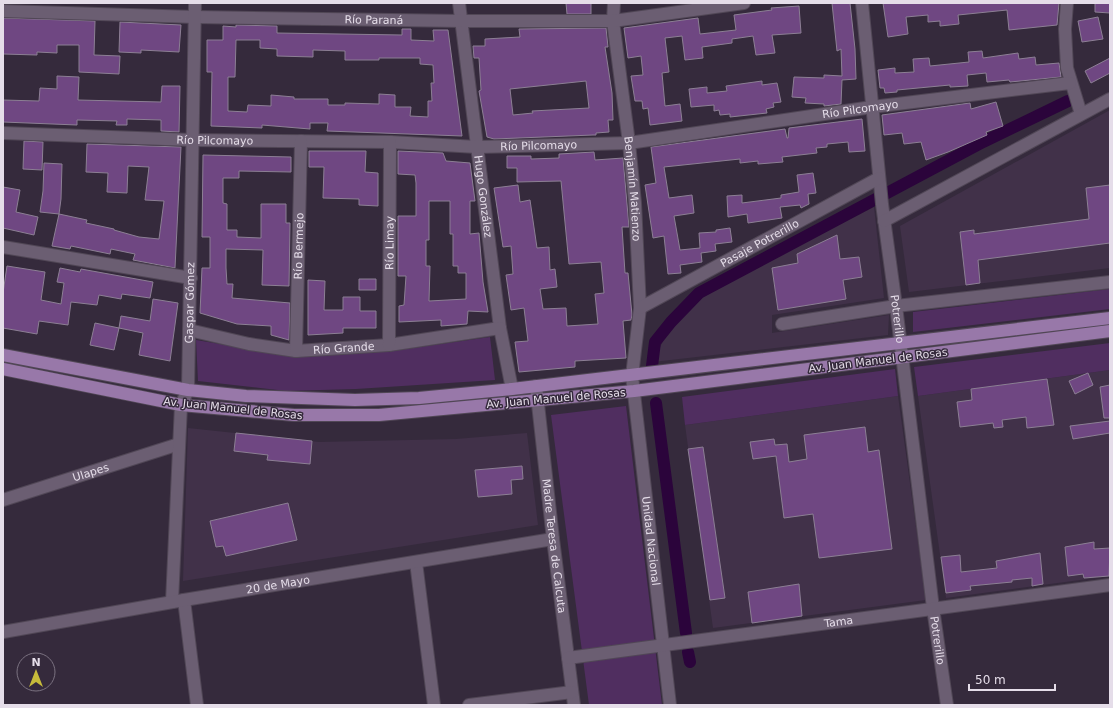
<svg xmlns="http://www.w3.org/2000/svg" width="1113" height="708" font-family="'DejaVu Sans',sans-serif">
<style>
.built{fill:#413149}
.green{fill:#502e60}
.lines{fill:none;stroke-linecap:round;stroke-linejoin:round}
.canal{stroke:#2b043b;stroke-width:12}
.building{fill:#6f4782;stroke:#8c7f94;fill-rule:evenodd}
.minor-casing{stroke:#514756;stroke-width:14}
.major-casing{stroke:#514756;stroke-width:14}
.minor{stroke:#6b5e72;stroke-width:12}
.major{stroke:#9878a9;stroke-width:12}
.labels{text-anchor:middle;stroke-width:3;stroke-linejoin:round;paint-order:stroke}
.street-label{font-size:11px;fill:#e5dde9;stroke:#352a3c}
</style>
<rect width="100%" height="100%" fill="#352a3c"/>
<path class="built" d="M1110,110V268L909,292L900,226Z
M874,207L884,298L772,315V333L889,315L888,335L653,362L667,333L698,300L765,262Z
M1110,370V576L946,598L918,396Z
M898,396L926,600L713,628L685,425Z
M188,428L319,442L456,439L527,433L538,525L183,581Z"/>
<path class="green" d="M1110,289V309L913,332V312Z
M490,337L495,380L356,389L286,391L198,381L196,340L297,357L392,351Z
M1110,343V370L918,396L914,367Z
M895,369L898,396L685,425L682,397Z
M626,406L662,705H589L551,415Z"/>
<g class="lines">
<path class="canal" d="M652,366L655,342L671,322L699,293L983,142L1068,101
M656,403L686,633
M688,652L690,662"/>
</g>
<path class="building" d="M566,3H591V14H567Z
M832,3H850L855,49L856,79L842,80L841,104L824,106V104L805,103L806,98L792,97L794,77L824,78V75L842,76L841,49L837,51Z
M883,3H1059L1057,25L1009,30L1007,10L958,15L959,24L940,26V21L928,22V15L906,17L908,34L888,37Z
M1095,3H1110V13L1095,12Z
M799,6L801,33L772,35L775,53L756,55L753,36L732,39V43L702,47L703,58L685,60L682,36L665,38L669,72L662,73L665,106L680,104L682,121L650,125L648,108L643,109L642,101H635L631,76L643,75L641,56L628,58L624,28L698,18L700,34L736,30L734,15L772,10L771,8Z
M1098,17L1103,39L1082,42L1078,21Z
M3,18L95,21L94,55L120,56L119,74L79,72V45H57V53L37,52V55L3,54Z
M120,22L181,25L179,52L141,50V53L119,52Z
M236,25L277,26V33L402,35V29H411V40L434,41L433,30H448L462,136L327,131L328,123H310V129L262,125V128L211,126L212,72H207V40H223V26L236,27ZM236,40H260V48L277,49V56L313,57V50L345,51V60H379V58H420V64L433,65L434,83H431L432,101H428V117L410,116L411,107H395V95L379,94V104L345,103V105H328V99H294V97L271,95V106L248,105L247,112L228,111V77H235Z
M606,28L608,47H605L612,93L613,120H608L609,132L596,133V135H593L494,139L487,137L479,91L481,90L479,58H474L473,46H485V39L520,37L519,29ZM586,81L589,108L532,111L533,113L513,115L510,89Z
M982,51L983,58L1018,53L1019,59L1035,57L1036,65L1059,63L1061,77L1010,82L1009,80L987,82L986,73L967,75L968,86L950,87V85L897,90V92L885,93L884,88H880L878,70L895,68V73L914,72L913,59L929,58L930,66L969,62L968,52Z
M1110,58V73L1091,83L1085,71Z
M57,76L79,77L78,100L161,102L162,86H180L179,132L161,131V120L127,119V125H116L117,121L77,120V125L3,122V100L39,101L40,88L57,89Z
M762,81V85L777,83L781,102L773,103L774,107L766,109L767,113L730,117V114L720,115L719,110L714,111V105L691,107L689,89L707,87V93L727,91L726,86Z
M996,102L1003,126L986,132L987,135L948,152L926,160L921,142L904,144L902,133L884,135L882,115L970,103L971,109Z
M862,119L865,151L849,152L848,142L827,144V147L816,148L817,153L782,157L783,162L758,164V161L740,163V159L664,167L669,198L692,195L694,213L674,216L680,250L700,248L699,233L716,232V230L730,228L732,242L715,244L716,251L701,253L702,262L680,265L681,273L668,274L664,236L653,238L645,185L656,183L651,147L785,129L787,138H788L789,128Z
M24,141L43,142L42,170L23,169Z
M87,144L181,147L175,268L133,260L135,254L111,249L110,254L71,246L70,249L52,246L59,214L87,220L86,223L114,229V230L139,237L159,239L164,201L145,200L149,167L128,166L127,193L107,192L108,173L86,172Z
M309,151H366L365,172L378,173V206L359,205V199L323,198L324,167H309Z
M398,151L443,153L446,161L470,163L475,201H470V234L479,233L483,282L488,312L468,311L467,324L441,326V320L399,322V306L404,305L406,276H398V216H416V183L415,175L398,174ZM429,201H450V234H453V266H458V273H466V299L429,301L430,266H426V240H429Z
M594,152L595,160L623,158L629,227H622L625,273H628L632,315L631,320L623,321L626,358L575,361V367L519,372L515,342L528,341L524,308L511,310L506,275L513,274L511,246L503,247L494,188L518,185L520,202L530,200L537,248L549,247L550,270L555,269L557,287L540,289L543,309L566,308L567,326L598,324L595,294L604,293L601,262L569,264L561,181L517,182V168H507V156H531V159L559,158V154Z
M203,155L291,157V172L239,171V178H223V203L227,204V230H237V237L261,238V204H286V223H290L289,286L262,285L263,250L226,249V268L227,284H233L232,298L290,303L289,340L271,335V326L237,324L200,313L202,268H210V237H202Z
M44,163L62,164L61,199L59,214L40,212L43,191Z
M813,173L816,193L808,194L809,204L801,208L800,205L780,207L782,218L748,223L747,214L728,217L727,196L742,195V203L781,198V195L799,192L797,175Z
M1110,185V243L978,260L980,283L966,285L960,232L974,230V234L1089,219L1086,188Z
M3,187L20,190L16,212L38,217L34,235L3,228Z
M837,235L840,259L859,257L862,277L843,280L846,299L778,310L772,268L798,263L797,254Z
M7,266L45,272L41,300L61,304L64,283L57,282L60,268L80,272L81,269L153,282L150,298L122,294L121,299L99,295L97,305L71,302L68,325L39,321L37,334L3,328V293Z
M359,279H376V290H359Z
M308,280L325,281L324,310H343V297H360V311H376V328H343V333L308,335Z
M153,299L178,303L170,361L139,355L143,333L119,328L121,316L150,321Z
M95,323L119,328L114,350L90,345Z
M1088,373L1093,385L1075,394L1069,381Z
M1047,379L1054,425L1027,428L1026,417L1002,420L1003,427L994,428L993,423L960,427L957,402L972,400L971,389Z
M1110,385V418H1104L1100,387Z
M1110,421V433L1073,439L1070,426Z
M865,427L868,452L879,450L892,549L819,558L813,514L784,518L776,456L753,459L750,442L774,439L775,445L787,444L789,462L807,459L804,435Z
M236,433L312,441L310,464L267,460L268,455L234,451Z
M703,447L725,598L710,600L688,449Z
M522,466L523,479L511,480L512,494L478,497L475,470Z
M288,503L297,540L226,556L223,546L216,547L210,521Z
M1094,542V549L1110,548L1109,576L1084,578L1083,574L1068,576L1065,547Z
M1040,553L1043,584L1032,586V578L1012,580V582L970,586L971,590L946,593L941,557L960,555L961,572L997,568L996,561Z
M799,584L802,616L752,623L748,592Z"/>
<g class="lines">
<g class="minor-casing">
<g id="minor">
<path id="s1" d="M459,3L500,328L512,389"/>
<path id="s2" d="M614,3L613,21L629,143L635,203L640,308L632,376L670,705"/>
<path id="s3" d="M862,3L882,204L896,306L933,608L947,705"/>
<path d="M1067,3L1065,29L1067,68L1081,114"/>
<path id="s4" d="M3,11L195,17L462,21H613L744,3"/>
<path id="s5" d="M3,133L192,140L390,142L477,147L629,143L872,107L1070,83"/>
<path d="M884,221L1110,99"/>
<path d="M3,247L191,278"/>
<path id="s6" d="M640,308L879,178"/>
<path d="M782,324L896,306L1110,282"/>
<path id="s7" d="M189,330L249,344L296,351L389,345L500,328"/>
<path id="s8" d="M389,345L390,142"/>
<path id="s9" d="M296,351L301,141"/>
<path id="s10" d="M536,386L553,539L574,705"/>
<path id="s11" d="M3,500L179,444"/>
<path d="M416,562L434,705"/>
<path d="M184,600L197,705"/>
<path id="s12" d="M172,602L181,405L188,390L195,3"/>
<path id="s13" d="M3,632L184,600L553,539"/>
<path id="s14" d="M568,658L1110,585"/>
<path d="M469,705L572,692"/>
</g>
</g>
<g class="major-casing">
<path id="major" d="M3,355L188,390L246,396L355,400L419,398L512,389L1110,318
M3,369L181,405L294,415H379L634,391L1110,331"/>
</g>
<use href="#minor" class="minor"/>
<use href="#major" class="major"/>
</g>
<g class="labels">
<g class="street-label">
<text dy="4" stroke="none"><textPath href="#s4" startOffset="371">Río Paraná</textPath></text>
<text dy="4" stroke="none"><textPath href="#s5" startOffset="860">Río Pilcomayo</textPath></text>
<text dy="4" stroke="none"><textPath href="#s5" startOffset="212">Río Pilcomayo</textPath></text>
<text dy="4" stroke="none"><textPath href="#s5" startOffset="536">Río Pilcomayo</textPath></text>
<text dy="4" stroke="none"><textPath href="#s2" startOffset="187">Benjamín Matienzo</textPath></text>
<text dy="4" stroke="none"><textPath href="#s1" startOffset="195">Hugo González</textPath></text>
<text dy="4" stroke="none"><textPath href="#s8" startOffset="102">Río Limay</textPath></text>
<text dy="4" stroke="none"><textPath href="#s6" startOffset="136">Pasaje Potrerillo</textPath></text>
<text dy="4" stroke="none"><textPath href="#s9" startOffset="105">Río Bermejo</textPath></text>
<text dy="4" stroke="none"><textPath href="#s12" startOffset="301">Gaspar Gómez</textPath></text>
<text dy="4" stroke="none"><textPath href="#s3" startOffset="318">Potrerillo</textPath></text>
<text dy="4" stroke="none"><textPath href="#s7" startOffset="157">Río Grande</textPath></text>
<text transform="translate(878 360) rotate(-7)" y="4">Av. Juan Manuel de Rosas</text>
<text transform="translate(556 398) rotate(-5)" y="4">Av. Juan Manuel de Rosas</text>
<text transform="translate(233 408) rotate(6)" y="4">Av. Juan Manuel de Rosas</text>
<text dy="4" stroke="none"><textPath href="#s11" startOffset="92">Ulapes</textPath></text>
<text dy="4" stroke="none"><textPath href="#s2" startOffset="541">Unidad Nacional</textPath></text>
<text dy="4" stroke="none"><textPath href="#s10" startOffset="161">Madre Teresa de Calcuta</textPath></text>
<text dy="4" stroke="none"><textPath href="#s13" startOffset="279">20 de Mayo</textPath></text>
<text dy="4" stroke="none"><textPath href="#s14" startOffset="273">Tama</textPath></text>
<text dy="4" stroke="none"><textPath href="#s3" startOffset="642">Potrerillo</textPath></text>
</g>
</g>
<rect width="1113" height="708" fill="none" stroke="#e5dde9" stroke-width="8"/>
<g transform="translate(36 672)"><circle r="19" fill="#352a3c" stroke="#7b7281"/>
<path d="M0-3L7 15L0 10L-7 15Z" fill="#c7bb3b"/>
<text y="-6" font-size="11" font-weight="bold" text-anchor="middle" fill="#e5dde9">N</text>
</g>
<path d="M969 684v6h86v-6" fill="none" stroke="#e5dde9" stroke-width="2"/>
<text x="975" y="684" font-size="12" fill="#e5dde9" stroke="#352a3c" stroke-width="3" paint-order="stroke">50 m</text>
</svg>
